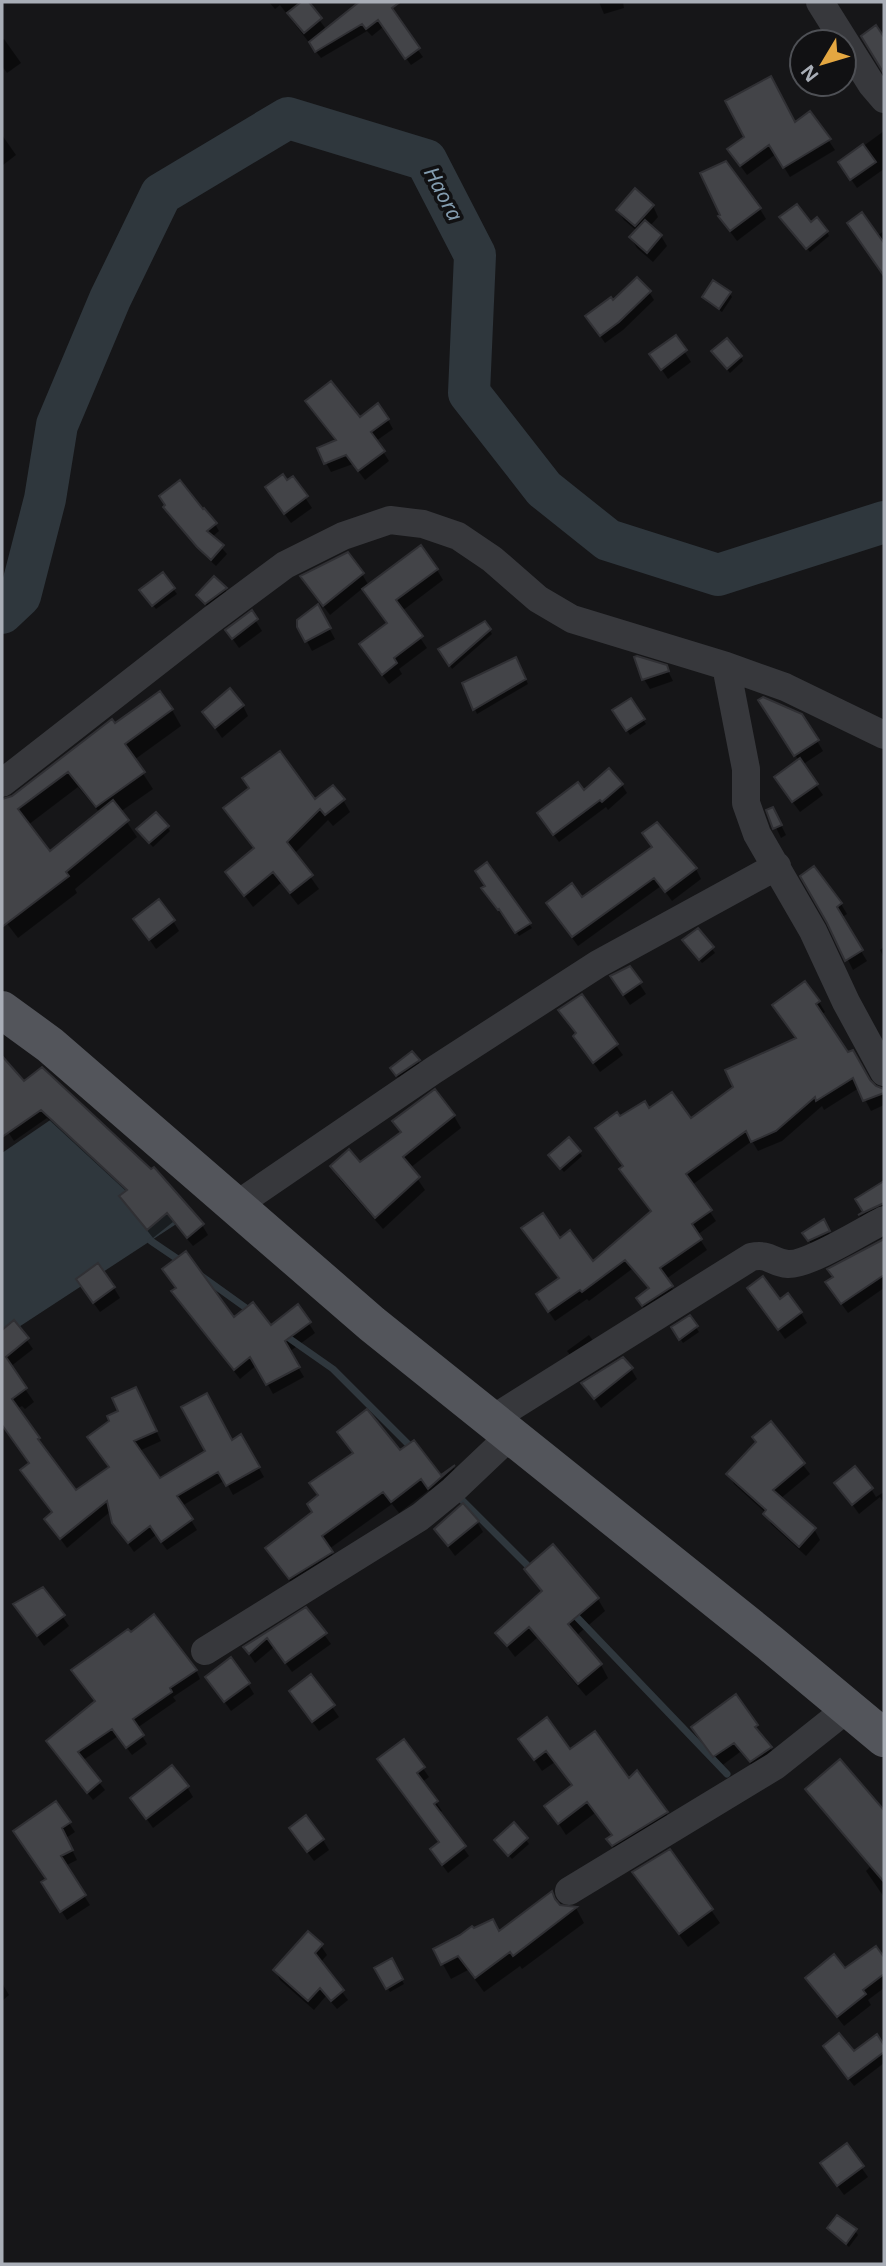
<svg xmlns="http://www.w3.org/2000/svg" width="886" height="2266" font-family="'Noto Sans',sans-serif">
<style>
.water{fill:#2f373d}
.shadow{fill:#0007;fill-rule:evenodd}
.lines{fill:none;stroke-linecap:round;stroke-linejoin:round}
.stream{stroke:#2f373d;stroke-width:7}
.river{stroke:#2f373d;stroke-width:42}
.building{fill:#434448;stroke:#303034;stroke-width:2}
.street{stroke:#37383c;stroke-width:28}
.primary{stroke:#53555b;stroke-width:38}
.labels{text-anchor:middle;stroke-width:7;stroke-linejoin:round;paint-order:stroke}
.water-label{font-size:21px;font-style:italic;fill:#839caf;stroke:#111113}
</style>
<rect width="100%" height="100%" fill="#161618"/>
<path class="water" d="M62,1112L184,1219L2,1338V1153Z"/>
<path class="shadow" d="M269,2H306L326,29L362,2H383L423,57L411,65L383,27L372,36L367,31L321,58L280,5L275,9Z
M599,2H623L624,8L604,14Z
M4,39L21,63L7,73L2,66V40Z
M810,113L835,150L790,177L776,154L747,175L729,150L795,124Z
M884,131V169L857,188L840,163Z
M2,135L16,155L3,165L2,164Z
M653,206L658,217L650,226L661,236L667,246L653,262L637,248L631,238L637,231L624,220L618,210Z
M760,209L766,219L737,241L726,226Z
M784,222L811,224L827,232L829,236L810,252Z
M884,231V275L855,233L877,236Z
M649,292L654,300L623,330L605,343L592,324L613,303Z
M729,293L732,297L722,312L707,302L704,297Z
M675,337L691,362L668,379L658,364Z
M716,356L741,357L743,361L730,373Z
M307,402L360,419L388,420L393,429L376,441L389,461L365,480L353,464L331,472L326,463L337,442Z
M292,478L312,508L291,523L273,498Z
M165,507L215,524L219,531L212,537L227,554L216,566L203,554Z
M437,570L443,580L402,611L427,648L399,669L402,674L389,684L367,655L388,624L363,588L330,615L308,586L362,574L369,586Z
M162,574L177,594L156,609L144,595Z
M225,589L228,593L208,607L198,595Z
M317,606L335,639L312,651L299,626Z
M251,613L262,631L239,648L227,631Z
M485,624L492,634L452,669L441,649Z
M518,663L528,684L477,714L464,684Z
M666,667L673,681L650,689L644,679Z
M630,700L646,724L630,735L615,711Z
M243,706L248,716L222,738L204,712Z
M172,710L181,726L134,760L153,789L120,812L137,837L75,889L77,893L18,938L2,917V801H5L115,726ZM78,787L100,813L50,853L28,825Z
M767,710L817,741L823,751L802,765L823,795L800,812L782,788L799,761Z
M622,785L627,793L608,810L606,807L559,842L544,822L584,793Z
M343,800L350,812L333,826L328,820L294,854L319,889L298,905L281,883L253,907L227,872L254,849L225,808Z
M768,811L778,819L786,835L781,838Z
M657,825L696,869L701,879L672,901L661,886L578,946L554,913L582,899L654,849Z
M167,827L170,831L153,847L141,834Z
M814,868L841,904L847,914L841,918L867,961L853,970L829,922Z
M487,887L529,924L532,928L519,936L503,912L501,914L486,893Z
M135,919L173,921L179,931L156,949Z
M698,930L715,953L702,963L687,945Z
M884,947V958L880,950Z
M629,968L646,994L630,1005L618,987Z
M581,997L623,1055L600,1072L581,1046L577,1035L560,1011Z
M819,1002L825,1012L821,1015L874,1087L884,1090V1105L871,1111L859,1088L824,1110L822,1106L782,1141L758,1151L752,1141L692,1185L716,1221L697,1235L707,1250L666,1279L678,1297L644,1308L638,1298L650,1289L632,1269L589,1301L587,1299L555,1321L544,1305L560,1279L523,1229L560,1240L593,1263L652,1212L624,1167L619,1118L649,1110L691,1120L798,1039L780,1016Z
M2,1059L23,1084L202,1225L208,1235L193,1246L173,1222L153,1238L121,1197L127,1192L47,1118L14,1141L2,1123Z
M418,1061L427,1076L402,1084L393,1069Z
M454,1116L461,1128L410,1168L425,1190L383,1229L339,1179L332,1166L359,1164L401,1134L394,1122Z
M579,1152L582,1156L564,1172L553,1160Z
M884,1183V1215L865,1225L860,1216L865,1213L857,1200Z
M823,1222L831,1236L812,1245L804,1233Z
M884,1241V1288L848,1313L833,1292L834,1278L830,1270Z
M114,1288L120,1298L100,1312L84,1290Z
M749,1288L801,1313L807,1323L785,1339Z
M173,1292L234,1320L270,1327L298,1307L315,1333L289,1352L304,1377L273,1394L257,1365L240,1379Z
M689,1317L699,1332L683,1343L673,1328Z
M14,1322L33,1349L10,1367L34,1402L25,1409L22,1406L17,1409L76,1493L110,1468L141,1399L161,1441L139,1451L160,1480L241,1437L264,1477L233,1495L225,1480L182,1506L197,1530L167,1550L156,1535L134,1552L113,1522L111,1511L67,1548L46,1519L53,1513L31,1464L2,1425V1332Z
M589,1335L594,1342L571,1356L567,1351Z
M631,1369L637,1379L601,1408L584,1384Z
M771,1424L810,1474L780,1499L814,1529L820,1540L806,1556L771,1524L766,1513L734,1484L729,1474L758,1443Z
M339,1433L400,1453L413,1442L441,1478L454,1468L461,1479L437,1500L429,1490L399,1513L392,1504L329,1549L339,1565L297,1591L267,1548L314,1513L319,1497L353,1454Z
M837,1483L871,1489L876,1497L884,1492V1504L880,1497L859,1514Z
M477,1522L483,1532L455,1556L436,1530Z
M526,1569L598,1599L605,1611L576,1636L601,1665L608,1678L586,1696L537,1638L515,1657L497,1633L543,1593Z
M43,1589L69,1626L44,1646L15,1605Z
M306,1610L331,1644L292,1672L274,1647L255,1663L245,1648Z
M196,1670L200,1679L173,1697L176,1701L137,1728L147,1744L132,1755L118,1736L82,1761L105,1790L93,1800L53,1749Z
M207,1677L248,1684L254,1694L231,1711Z
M311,1677L339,1717L319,1731L297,1701Z
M736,1697L777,1758L757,1771L740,1752L720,1767L699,1738Z
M520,1739L628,1781L666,1813L673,1825L616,1852L609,1839L613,1836L595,1813L566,1835L547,1806L573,1787L555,1762L542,1771Z
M404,1741L429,1777L422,1782L442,1811L439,1813L469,1856L448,1873L437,1858L440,1843Z
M840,1761L884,1813V1897L866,1871L870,1867L815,1802L807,1789Z
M187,1787L193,1797L153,1828L132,1798Z
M69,1823L75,1832L66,1838L77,1860L65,1866L90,1905L67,1920L49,1891L48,1880L16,1832Z
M514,1825L529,1844L512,1859L499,1844Z
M297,1838L323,1840L329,1850L314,1861Z
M670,1851L720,1923L688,1947L634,1873Z
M552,1893L560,1907L576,1908L584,1923L522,1969L520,1966L484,1992L468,1970L451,1979L435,1950L499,1933Z
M321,1946L327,1955L320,1963L348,2000L337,2009L326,1996L314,2010L280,1980L275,1970Z
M875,1948L884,1960V1988L868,2000L871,2005L844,2026L807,1978L845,1970Z
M391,1961L404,1984L390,1992L377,1969Z
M2,1983L9,1995L2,2001Z
M876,2037L884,2048V2063L854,2086L830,2055L853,2054Z
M846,2146L868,2177L844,2195L828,2173Z
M829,2228L855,2231L858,2235L849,2247Z"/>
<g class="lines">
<path class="stream" d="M151,1241L182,1262
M200,1275L253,1313
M283,1334L333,1369L415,1451
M457,1495L533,1571
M570,1610L727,1774"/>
<path class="river" d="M2,613L20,596L45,499L57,425L110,299L161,194L288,118L426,160L475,255L469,393L544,489L608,540L718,575L884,522"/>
</g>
<path class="building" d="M301,2H309L322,18L304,33L287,13Z
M359,2H400L392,8L420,48L405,59L378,20L366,29L362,24L315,52L309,42Z
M876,25L884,37L883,72L861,36Z
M771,76L795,122L810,111L831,139L783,168L769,145L740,166L727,149L744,137L725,101Z
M863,144L876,162L850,180L838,162Z
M726,161L761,208L730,231L718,216L720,215L700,173Z
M635,188L654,205L635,226L616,210Z
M797,204L811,222L817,217L828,231L806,249L779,217Z
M862,212L884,243V276L847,223Z
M645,220L662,235L647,253L629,237Z
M637,277L651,291L619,322L600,336L585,316L611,297L613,300Z
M713,280L731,292L719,309L702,297Z
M676,335L687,350L661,370L649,354Z
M727,338L742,356L727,369L711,351Z
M331,381L360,417L378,403L389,419L371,432L385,451L358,471L346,455L324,464L317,448L336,440L305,401Z
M283,474L287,480L293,476L308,496L284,514L265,487Z
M180,480L203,509L204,508L217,523L207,531L224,545L211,560L197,547L163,507L165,505L159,496Z
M421,545L438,569L396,600L423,636L394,658L397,663L382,675L359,644L387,623L362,589Z
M348,552L364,573L323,606L300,576Z
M163,572L175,588L152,606L139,590Z
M214,576L227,588L205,604L196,595Z
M318,604L331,628L305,642L297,627V620Z
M252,610L258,619L232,639L225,630Z
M485,621L491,629L449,666L438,649Z
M637,656L667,665L669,671L642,680L634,657Z
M516,657L526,679L473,710L462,683Z
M230,688L244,705L215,728L202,712Z
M160,691L173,709L125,744L145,772L96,807L68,772L18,809L50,851L113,800L129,820L66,872L69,876L2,927V799L12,796L112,719L115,723Z
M763,697L802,714L819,740L794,756L758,700Z
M631,698L645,719L626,731L612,710Z
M280,751L315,799L333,785L345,799L325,815L320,809L287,842L313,875L290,893L273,872L244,896L225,872L254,848L223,808L249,788L242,778Z
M800,758L818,784L792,802L774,777Z
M609,768L623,784L602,802L600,800L553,835L537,813L578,782L584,790Z
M773,807L782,825L773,829L766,810Z
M156,812L169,826L149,843L136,829Z
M657,822L697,868L665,892L654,878L572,937L546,903L572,883L582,897L652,847L642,833Z
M487,862L531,923L515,933L499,909L498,910L481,888L485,886L475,871Z
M814,866L842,903L837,907L863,950L845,961L827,923L800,876Z
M159,899L175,920L149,940L133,919Z
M698,928L714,947L699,960L682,940Z
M630,966L642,982L623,995L610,976Z
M805,981L820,1001L816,1004L848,1052L853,1050L870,1080L876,1086L884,1089V1093L863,1101L853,1078L816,1101L815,1097L776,1131L751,1142L746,1131L686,1174L712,1210L692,1224L702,1239L660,1268L673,1286L642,1306L636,1298L649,1288L625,1260L582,1292L580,1290L548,1312L536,1294L559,1278L521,1228L543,1213L560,1238L570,1230L593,1261L651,1211L619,1169L623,1166L595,1128L617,1112L620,1116L645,1101L649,1108L672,1092L691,1118L733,1087L725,1070L796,1038L772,1005Z
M582,994L618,1044L593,1063L573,1036L576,1033L558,1010Z
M412,1051L420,1060L396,1076L390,1068Z
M2,1056L24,1081L42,1067L151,1169L154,1167L204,1224L187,1238L167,1213L147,1230L119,1196L127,1190L41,1110L2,1137Z
M435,1089L455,1115L403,1157L420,1177L375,1218L330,1166L349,1149L360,1162L401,1132L392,1121Z
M569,1137L581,1151L560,1169L548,1155Z
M884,1181V1203L858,1215L863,1212L855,1199Z
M824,1219L830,1231L808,1241L802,1233Z
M884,1239V1275L841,1304L825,1282L833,1277L827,1269Z
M186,1251L234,1317L253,1302L271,1325L298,1304L311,1322L285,1341L300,1367L266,1385L250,1357L234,1370L171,1291L176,1288L162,1269Z
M98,1263L115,1287L93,1303L76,1279Z
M763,1276L780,1299L788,1293L802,1312L778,1330L747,1288Z
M690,1315L698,1326L679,1340L671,1327Z
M14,1320L29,1338L6,1357L27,1388L12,1399L40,1438L38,1439L76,1490L109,1467L87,1437L109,1421L107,1416L118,1411L112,1398L136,1387L157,1431L134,1441L160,1478L205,1451L181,1407L207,1393L232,1440L241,1434L260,1467L226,1486L218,1472L177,1496L193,1519L161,1542L150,1526L128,1543L112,1523L107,1501L60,1539L44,1519L52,1512L20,1470L29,1463L2,1425V1330Z
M623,1357L633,1368L594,1399L581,1383Z
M367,1409L400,1450L414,1440L441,1475L455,1465L428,1489L421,1479L391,1502L383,1492L322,1536L333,1552L289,1579L265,1548L312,1512L307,1504L318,1495L309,1483L353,1453L337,1432Z
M771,1421L805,1463L773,1490L816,1528L799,1547L763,1514L766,1510L726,1474L756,1442L752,1437Z
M855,1466L873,1488L852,1505L834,1483Z
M463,1503L479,1521L448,1546L434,1529Z
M553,1544L599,1598L568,1624L602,1664L578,1684L529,1627L507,1646L495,1633L542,1591L524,1569Z
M43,1587L65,1615L37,1636L13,1604Z
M306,1607L327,1633L285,1663L267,1638L249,1654L243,1647Z
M154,1614L197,1670L170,1688L172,1692L133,1719L144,1735L126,1748L112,1729L78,1752L101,1781L87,1793L46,1741L95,1701L71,1670L128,1629L131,1632Z
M231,1657L250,1683L224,1702L205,1677Z
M311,1674L335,1705L312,1722L289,1691Z
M736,1694L758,1725L755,1727L772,1747L750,1762L734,1743L713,1757L691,1727Z
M547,1717L570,1749L595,1731L629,1778L637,1770L668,1812L612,1846L606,1839L612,1835L587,1802L558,1824L544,1806L572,1785L546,1751L534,1760L518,1739Z
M404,1739L425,1767L417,1773L438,1801L434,1804L466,1846L442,1865L430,1849L439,1842L377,1759Z
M840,1759L884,1810V1882L805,1789Z
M172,1765L189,1786L146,1819L130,1798Z
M56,1801L71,1822L62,1828L73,1850L61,1856L86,1895L60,1912L41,1882L46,1879L13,1831Z
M306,1815L324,1839L307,1852L289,1828Z
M514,1822L528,1838L508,1856L494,1840Z
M670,1849L713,1909L679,1934L632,1872Z
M552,1891L555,1899L560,1905L577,1907L513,1956L510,1952L475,1978L458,1956L441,1965L433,1949L460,1935L472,1926L474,1928L493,1919L499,1931Z
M308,1931L323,1944L315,1953L344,1990L331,2001L320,1988L308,2001L273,1970Z
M876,1946L884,1957V1974L863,1990L866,1994L837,2017L805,1978L834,1954L845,1968Z
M392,1958L403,1979L386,1989L374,1968Z
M839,2033L854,2051L877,2034L884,2045V2052L848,2079L823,2046Z
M847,2143L864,2166L837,2186L820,2163Z
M837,2215L857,2229L846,2244L827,2228Z"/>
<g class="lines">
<path class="street" d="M820,2L872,85L884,99
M726,666L746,769V803L757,834L813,931L846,1002L884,1072
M2,783L211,620L285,565L343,536L390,520L423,524L458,536L492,559L538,599L572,619L726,666L785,687L884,735
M235,1206L434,1070L598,964L777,866
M491,1420L751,1257C770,1253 772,1263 788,1264C809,1265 864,1230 884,1220
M205,1651L420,1517L453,1490L511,1435
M569,1891L775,1766L848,1708"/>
<path class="primary" d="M2,1010L50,1045L372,1324L770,1643L884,1738"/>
</g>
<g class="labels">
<g class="water-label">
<text transform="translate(443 194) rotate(62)" y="7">Haora</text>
</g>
</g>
<rect width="886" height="2266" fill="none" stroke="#a9aeb7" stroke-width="7"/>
<g transform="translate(823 63) rotate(232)"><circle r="33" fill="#111113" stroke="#4e5055" stroke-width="2"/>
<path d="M0-5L12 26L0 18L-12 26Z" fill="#e4a741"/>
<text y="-10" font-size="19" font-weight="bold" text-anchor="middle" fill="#a9aeb7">N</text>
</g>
</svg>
